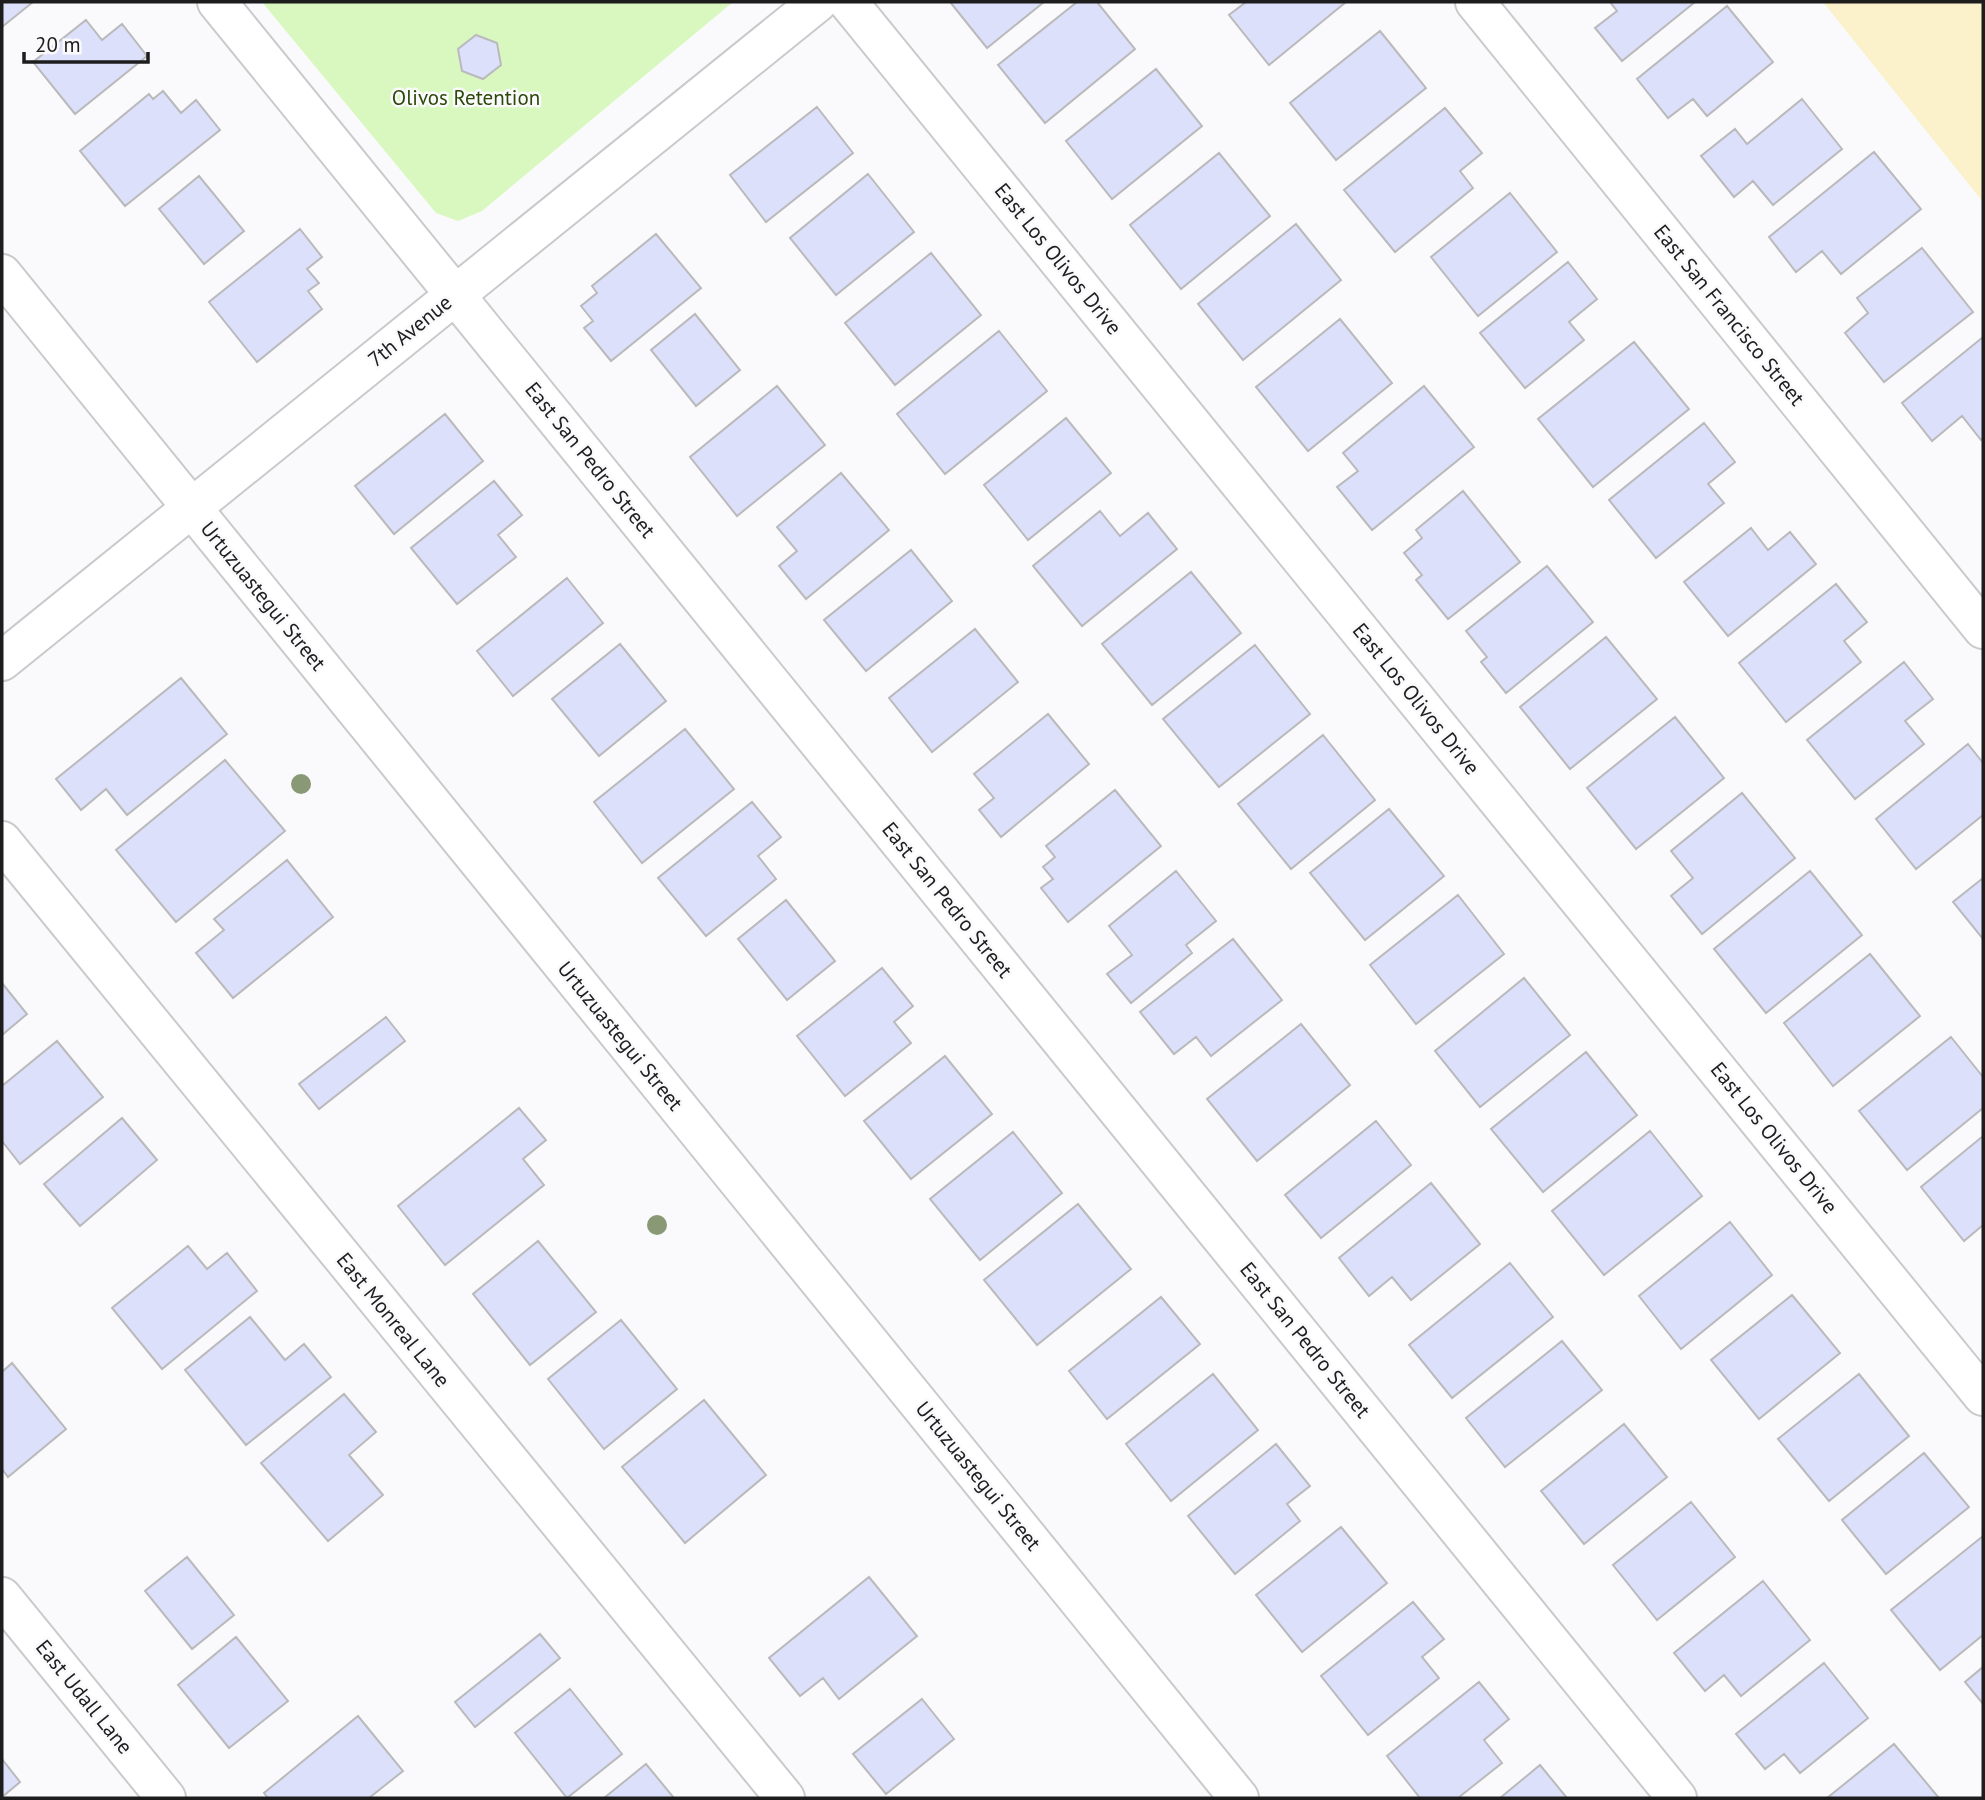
<svg xmlns="http://www.w3.org/2000/svg" width="1985" height="1800" font-family="'PT Sans',sans-serif">
<style>
.green{fill:#d9f8bf}
.sand{fill:#fbf1cb}
.building{fill:#dde0fa;stroke:#bababc;stroke-width:2}
.lines{fill:none;stroke-linecap:round;stroke-linejoin:round}
.minor-casing{stroke:#cacacc;stroke-width:42}
.secondary-casing{stroke:#cacacc;stroke-width:42}
.minor{stroke:#fff;stroke-width:38}
.secondary{stroke:#fff;stroke-width:38}
.tree{fill:#899875}
.labels{text-anchor:middle;stroke-width:5;stroke-linejoin:round;paint-order:stroke}
.park-label{font-size:21px;fill:#2c4807;stroke:#fafafc}
.street-label{font-size:21px;fill:#1d1d1e;stroke:#fafafc}
</style>
<rect width="100%" height="100%" fill="#fafafc"/>
<path class="green" d="M262,2H733L482,211L458,221L436,213Z"/>
<path class="sand" d="M1823,2H1983V202Z"/>
<path class="building" d="M2,2H33L2,27Z
M950,2H1044L987,48Z
M1077,2H1097L1135,49L1045,123L998,65Z
M1246,2H1346L1269,65L1229,15Z
M1610,2H1695L1622,61L1595,28L1617,11Z
M1727,6L1773,62L1707,116L1693,99L1668,118L1637,79Z
M86,20L102,40L122,24L147,56L75,114L33,62Z
M1380,31L1426,88L1336,160L1290,103Z
M476,35L497,43L501,65L483,79L462,71L458,49Z
M1156,69L1202,126L1112,199L1066,141Z
M163,91L181,113L196,100L220,130L125,206L80,151L149,94L153,99Z
M1802,99L1842,149L1773,205L1753,181L1734,197L1701,156L1735,129L1747,144Z
M817,107L853,153L766,222L730,175Z
M1445,108L1482,153L1460,171L1473,188L1395,252L1344,190Z
M1874,152L1921,209L1841,274L1822,251L1796,272L1769,237Z
M1219,153L1270,216L1181,289L1130,225Z
M868,174L914,232L836,295L790,238Z
M199,176L244,231L204,264L159,209Z
M1510,193L1557,252L1478,316L1431,257Z
M1296,224L1341,280L1243,360L1198,304Z
M300,229L322,257L307,269L319,283L308,291L322,309L257,362L209,302Z
M656,234L701,288L611,361L584,328L593,321L581,306L597,293L592,286Z
M1922,248L1973,312L1884,382L1845,333L1868,313L1857,298Z
M931,253L981,315L895,385L845,323Z
M1568,262L1597,299L1569,322L1584,340L1525,388L1480,333Z
M695,314L740,370L696,406L651,350Z
M1340,319L1392,383L1308,451L1256,387Z
M999,331L1047,391L945,474L897,414Z
M1983,337V438L1981,440L1962,416L1932,441L1902,403Z
M1634,342L1689,409L1593,487L1538,419Z
M777,386L825,445L737,516L690,457Z
M1424,386L1474,447L1372,530L1337,487L1358,471L1343,453Z
M445,414L483,461L394,534L355,486Z
M1066,418L1111,473L1028,540L984,485Z
M1704,423L1735,462L1708,484L1724,503L1656,558L1609,500Z
M841,473L889,530L806,599L779,566L797,551L777,527Z
M494,481L522,515L498,535L516,557L457,604L411,548Z
M1463,491L1520,562L1448,619L1416,580L1422,575L1404,553L1422,538L1416,530Z
M1100,511L1120,536L1148,513L1177,549L1082,626L1033,566Z
M1751,528L1768,550L1790,532L1816,564L1728,636L1684,582Z
M911,550L952,601L866,671L824,620Z
M1547,566L1593,622L1506,693L1481,662L1487,657L1466,631Z
M1191,572L1241,633L1152,705L1102,644Z
M567,578L603,623L513,696L477,651Z
M1836,584L1867,622L1844,641L1861,662L1786,722L1739,663Z
M975,629L1018,682L932,752L889,698Z
M1606,637L1657,699L1570,769L1520,707Z
M620,644L666,701L599,756L552,699Z
M1255,645L1310,714L1219,787L1163,719Z
M1904,662L1933,699L1905,721L1924,744L1855,799L1807,740Z
M181,678L227,734L127,815L106,789L81,810L56,779Z
M1048,714L1089,764L1001,837L979,810L994,798L974,774Z
M1675,717L1724,778L1636,849L1587,788Z
M685,729L734,789L642,863L594,802Z
M1323,735L1375,800L1291,869L1238,804Z
M1968,744L1983,763V815L1916,869L1876,819Z
M225,760L285,831L176,922L116,850Z
M1115,790L1161,846L1068,922L1041,888L1053,879L1043,867L1055,857L1046,846Z
M1742,793L1795,858L1702,934L1671,896L1693,878L1671,851Z
M752,802L781,837L758,856L776,879L706,936L658,878Z
M1389,809L1444,876L1365,940L1310,873Z
M287,860L333,917L233,998L196,953L224,930L214,919Z
M1176,871L1216,921L1186,945L1192,953L1131,1003L1107,974L1132,955L1109,926Z
M1810,871L1862,935L1766,1013L1714,949Z
M1983,878V939L1953,902Z
M1458,895L1504,954L1416,1024L1370,965Z
M786,900L835,961L787,1000L738,939Z
M1233,939L1282,1000L1211,1056L1196,1037L1174,1054L1140,1012Z
M1870,954L1920,1016L1833,1086L1784,1023Z
M882,968L913,1006L894,1022L911,1043L845,1096L797,1036Z
M1524,978L1570,1035L1480,1107L1435,1051Z
M2,983L27,1014L2,1035Z
M386,1017L405,1041L319,1109L299,1084Z
M1301,1024L1350,1085L1257,1161L1207,1099Z
M1951,1037L1983,1077V1108L1907,1170L1859,1111Z
M57,1041L103,1097L20,1164L2,1141V1086Z
M1586,1052L1637,1115L1543,1192L1491,1129Z
M945,1056L992,1114L911,1179L864,1121Z
M519,1108L546,1140L523,1159L544,1185L445,1265L398,1206Z
M122,1118L157,1160L80,1226L44,1184Z
M1376,1121L1411,1165L1321,1238L1285,1195Z
M1650,1131L1702,1196L1604,1275L1552,1211Z
M1013,1132L1062,1193L980,1260L930,1199Z
M1983,1136V1225L1964,1241L1921,1187Z
M1431,1183L1480,1244L1411,1300L1392,1277L1369,1296L1339,1258Z
M1078,1204L1131,1269L1037,1345L984,1280Z
M1730,1222L1772,1275L1681,1349L1639,1296Z
M538,1241L596,1312L530,1365L473,1294Z
M188,1246L207,1269L227,1253L257,1291L162,1369L112,1308Z
M1510,1263L1553,1317L1452,1398L1409,1345Z
M1792,1295L1840,1353L1759,1419L1711,1360Z
M1161,1297L1200,1344L1107,1419L1069,1371Z
M250,1317L285,1360L304,1344L331,1377L246,1445L185,1370Z
M621,1320L677,1389L604,1449L548,1379Z
M1562,1341L1602,1390L1505,1467L1466,1418Z
M12,1363L66,1429L8,1477L2,1469V1372Z
M1213,1374L1258,1430L1171,1501L1126,1444Z
M1859,1374L1909,1436L1829,1501L1778,1439Z
M344,1394L376,1432L349,1455L383,1495L328,1541L261,1463Z
M704,1400L766,1475L685,1543L622,1467Z
M1624,1424L1667,1477L1584,1544L1541,1491Z
M1276,1444L1310,1486L1287,1504L1300,1521L1235,1574L1188,1516Z
M1924,1453L1969,1507L1886,1574L1842,1520Z
M1691,1502L1735,1557L1657,1620L1613,1565Z
M1341,1527L1387,1583L1302,1652L1256,1595Z
M1983,1536V1635L1940,1670L1891,1610Z
M187,1557L234,1615L192,1649L145,1591Z
M869,1577L917,1636L839,1699L823,1678L800,1696L769,1658Z
M1763,1581L1810,1640L1741,1696L1724,1675L1705,1691L1674,1653Z
M1413,1602L1444,1639L1422,1657L1439,1678L1368,1735L1321,1676Z
M540,1634L560,1658L475,1727L455,1702Z
M236,1637L288,1701L229,1748L178,1685Z
M1824,1663L1868,1718L1800,1773L1784,1754L1765,1769L1736,1734Z
M1983,1667V1704L1965,1682Z
M1479,1682L1509,1719L1484,1740L1502,1763L1458,1798H1420L1387,1756Z
M570,1689L622,1754L567,1798L515,1733Z
M922,1699L954,1739L886,1794L853,1754Z
M358,1716L403,1771L369,1798H268L264,1793Z
M1894,1744L1939,1798H1827Z
M2,1759L20,1782L2,1797Z
M646,1764L674,1798H604Z
M1540,1765L1567,1798H1500Z"/>
<g class="lines">
<g class="minor-casing">
<path id="minor" d="M217,2L1677,1798
M848,2L1983,1396
M1475,2L1983,629
M2,661L818,2
M2,841L785,1798
M2,1597L166,1798"/>
</g>
<g class="secondary-casing">
<path id="secondary" d="M2,274L1239,1798"/>
</g>
<use href="#minor" class="minor"/>
<use href="#secondary" class="secondary"/>
</g>
<g class="tree">
<circle cx="301" cy="784" r="10"/>
<circle cx="657" cy="1225" r="10"/>
</g>
<g class="labels">
<g class="park-label">
<text x="466" y="105">Olivos Retention</text>
</g>
<g class="street-label">
<text transform="translate(1058 259) rotate(51)" y="7">East Los Olivos Drive</text>
<text transform="translate(1729 315) rotate(51)" y="7">East San Francisco Street</text>
<text transform="translate(410 331) rotate(-39)" y="7">7th Avenue</text>
<text transform="translate(590 460) rotate(51)" y="7">East San Pedro Street</text>
<text transform="translate(263 596) rotate(51)" y="7">Urtuzuastegui Street</text>
<text transform="translate(1416 699) rotate(51)" y="7">East Los Olivos Drive</text>
<text transform="translate(947 900) rotate(51)" y="7">East San Pedro Street</text>
<text transform="translate(620 1036) rotate(51)" y="7">Urtuzuastegui Street</text>
<text transform="translate(1774 1138) rotate(51)" y="7">East Los Olivos Drive</text>
<text transform="translate(393 1320) rotate(51)" y="7">East Monreal Lane</text>
<text transform="translate(1305 1340) rotate(51)" y="7">East San Pedro Street</text>
<text transform="translate(978 1476) rotate(51)" y="7">Urtuzuastegui Street</text>
<text transform="translate(84 1697) rotate(51)" y="7">East Udall Lane</text>
</g>
</g>
<rect width="1985" height="1800" fill="none" stroke="#1d1d1e" stroke-width="7"/>
<path d="M24 52v10h124v-10" fill="none" stroke="#1d1d1e" stroke-width="3.5"/>
<text x="35" y="52" font-size="21" fill="#1d1d1e" stroke="#fafafc" stroke-width="5" paint-order="stroke">20 m</text>
</svg>
